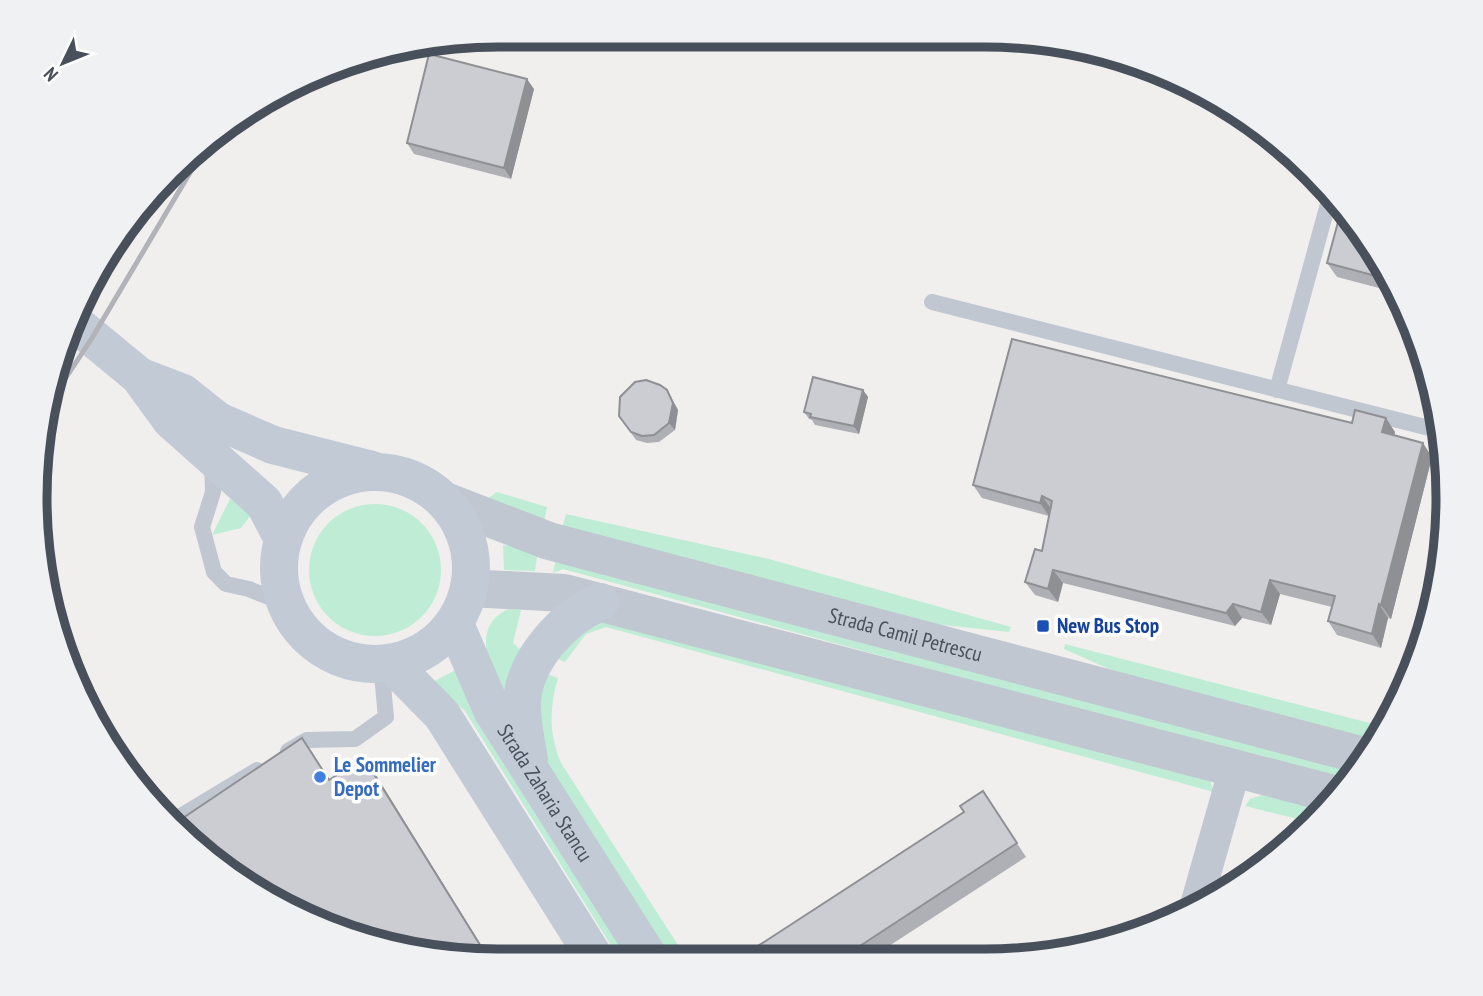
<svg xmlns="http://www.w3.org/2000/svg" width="1483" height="996" font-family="'PT Sans Narrow',sans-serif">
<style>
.green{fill:#bfecd5}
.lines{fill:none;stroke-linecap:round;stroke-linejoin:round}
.service{stroke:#c0c7d0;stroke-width:16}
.minor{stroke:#c0c7d0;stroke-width:32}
.tertiary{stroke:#c0c7d0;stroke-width:38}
.secondary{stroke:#c2cad6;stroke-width:38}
.rail{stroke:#b1b3b8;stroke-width:5}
.wall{fill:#afb0b5}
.shaded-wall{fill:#8f9094}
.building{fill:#cccdd3;stroke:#8f9094;stroke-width:2}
.transit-dot{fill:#1a4fb4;stroke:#fff;stroke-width:2.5}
.shop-dot{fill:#3f7fe0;stroke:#fff;stroke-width:2.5}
.labels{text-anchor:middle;stroke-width:7;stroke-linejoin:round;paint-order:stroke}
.transit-label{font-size:21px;font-weight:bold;fill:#164399;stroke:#fff;text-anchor:start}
.street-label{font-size:21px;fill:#48505b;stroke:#fff}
.shop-label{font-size:21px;font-weight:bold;fill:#366cbe;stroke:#fff;text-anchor:start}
.rim{fill:none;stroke:#48505b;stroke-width:9}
</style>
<rect width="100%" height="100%" fill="#f1efee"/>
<path class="green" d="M234,491L251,515L241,528L212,535Z
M497,492L547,507L544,522L486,500Z
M309 570a66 66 0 1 1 132 0a66 66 0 1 1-132 0Z
M566,514L769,559L1011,627L1009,632L895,620L562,529Z
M503,545L538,550L535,571L504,570Z
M557,554L1357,771L1347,783L563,569L553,573Z
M509,609L521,610L513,643L522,651L506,707C493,678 467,626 509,609Z
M596,620L1210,781L1214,792L606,627L586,634L565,662L558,659L563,648Z
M1065,644L1385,727L1373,749L1109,669L1064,649Z
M463,666L634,956L617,955L465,711L431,683Z
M547,674L558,678C549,708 549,734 561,763L685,956H665L549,774L540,714L541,692Z
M1262,795L1325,810L1314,823L1245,806L1250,799Z"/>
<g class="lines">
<path class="service" d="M932,302L1441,431
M1277,390L1331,193
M212,463L213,492L202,527L214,572L226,584L249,589L286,604
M288,751L307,740L355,739L386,717L381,665
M169,823L257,770"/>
<path class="minor" d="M1198,906L1196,905L1235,768"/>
<g class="tertiary">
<path id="s1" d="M445,501L549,541L1368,757"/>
<path d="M469,588L564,593L1337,795"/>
</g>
<g class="secondary">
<path d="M71,320L139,376L171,420L264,503L283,539"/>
<path d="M141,377L183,393L218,421L273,445L372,470"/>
<circle cx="375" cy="568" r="96"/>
<path id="s2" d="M455,624L492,710L648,956"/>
<path d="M391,663L442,715L593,955"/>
<path d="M529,760C526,741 521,721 522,701C525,659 563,618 600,602"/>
</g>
<path class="rail" d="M116,250L169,180
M52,399L92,338L207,144"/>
</g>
<path class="wall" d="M534,89L511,179L414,154L407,143Z
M1370,240L1398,293L1337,277L1327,263Z
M667,390L678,410L675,430L659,442L647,443L636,440L619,416Z
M863,390L868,397L859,434L815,425L812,420L809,419L804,412Z
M1352,423L1395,432L1394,435L1432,457L1391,619L1388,618L1381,648L1337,635L1328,621L1332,607L1280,594L1271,625L1242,618L1235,626L1063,583L1058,602L1035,595L1025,582L1042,551L1049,516L982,498L973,485Z
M983,791L1026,857L869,959L741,957L964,812Z"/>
<path class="shaded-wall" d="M527,79L534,89L511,179L504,168Z
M667,390L678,410L675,430L669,423Z
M863,390L868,397L859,434L854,426Z
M1386,418L1395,432L1392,445L1382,432Z
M1423,443L1432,457L1391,619L1381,605Z
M1042,496L1052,510L1049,516L1040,503Z
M1053,570L1063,583L1058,602L1048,589Z
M1270,580L1280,594L1271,625L1261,612Z
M1233,604L1242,618L1235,626L1226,613Z
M1379,604L1388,618L1381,648L1372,634Z
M364,758L374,772L486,953H485Z"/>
<path class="building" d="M429,54L527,79L504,168L407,143Z
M1342,207L1370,240L1391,280L1327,263Z
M1012,339L1352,423L1355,410L1386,418L1382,432L1423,443L1381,605L1379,604L1372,634L1328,621L1335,596L1270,580L1261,612L1233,604L1226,613L1053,570L1048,589L1025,582L1035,549L1042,551L1052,501L1042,496L1040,503L973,485Z
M813,377L863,390L854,426L810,417L811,414L804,412Z
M646,380L660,385L667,390L673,403L669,423L654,435L642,436L631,432L619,416L620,397L635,382Z
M302,738L329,780L364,758L485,953L408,952L293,913L171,826Z
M983,791L1017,843L840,959L741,957L964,812L960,806Z"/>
<rect class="transit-dot" x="1036" y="619" width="14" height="14" rx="3.5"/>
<circle class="shop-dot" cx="320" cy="777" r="7"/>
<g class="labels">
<g class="transit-label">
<text x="1057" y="633">New Bus Stop</text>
</g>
<g class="street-label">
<text dy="7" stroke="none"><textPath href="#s1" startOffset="480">Strada Camil Petrescu</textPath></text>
<text dy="7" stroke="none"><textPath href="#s2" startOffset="192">Strada Zaharia Stancu</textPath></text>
</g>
<g class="shop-label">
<text x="334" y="772">Le Sommelier<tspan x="334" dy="24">Depot</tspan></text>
</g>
</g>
<path d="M0 0H1483V996H0ZM498 47H985A451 451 0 0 1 1436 498V498A451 451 0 0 1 985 949H498A451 451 0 0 1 47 498V498A451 451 0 0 1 498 47Z" fill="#f0f1f2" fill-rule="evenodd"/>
<path class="rim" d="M498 47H985A451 451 0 0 1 1436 498V498A451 451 0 0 1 985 949H498A451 451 0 0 1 47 498V498A451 451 0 0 1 498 47Z"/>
<g transform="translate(63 63) rotate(227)" stroke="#ffffff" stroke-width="5" paint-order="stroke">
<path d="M0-5L12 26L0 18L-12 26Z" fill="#48505b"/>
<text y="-10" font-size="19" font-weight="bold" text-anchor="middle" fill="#48505b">N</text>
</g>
</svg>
